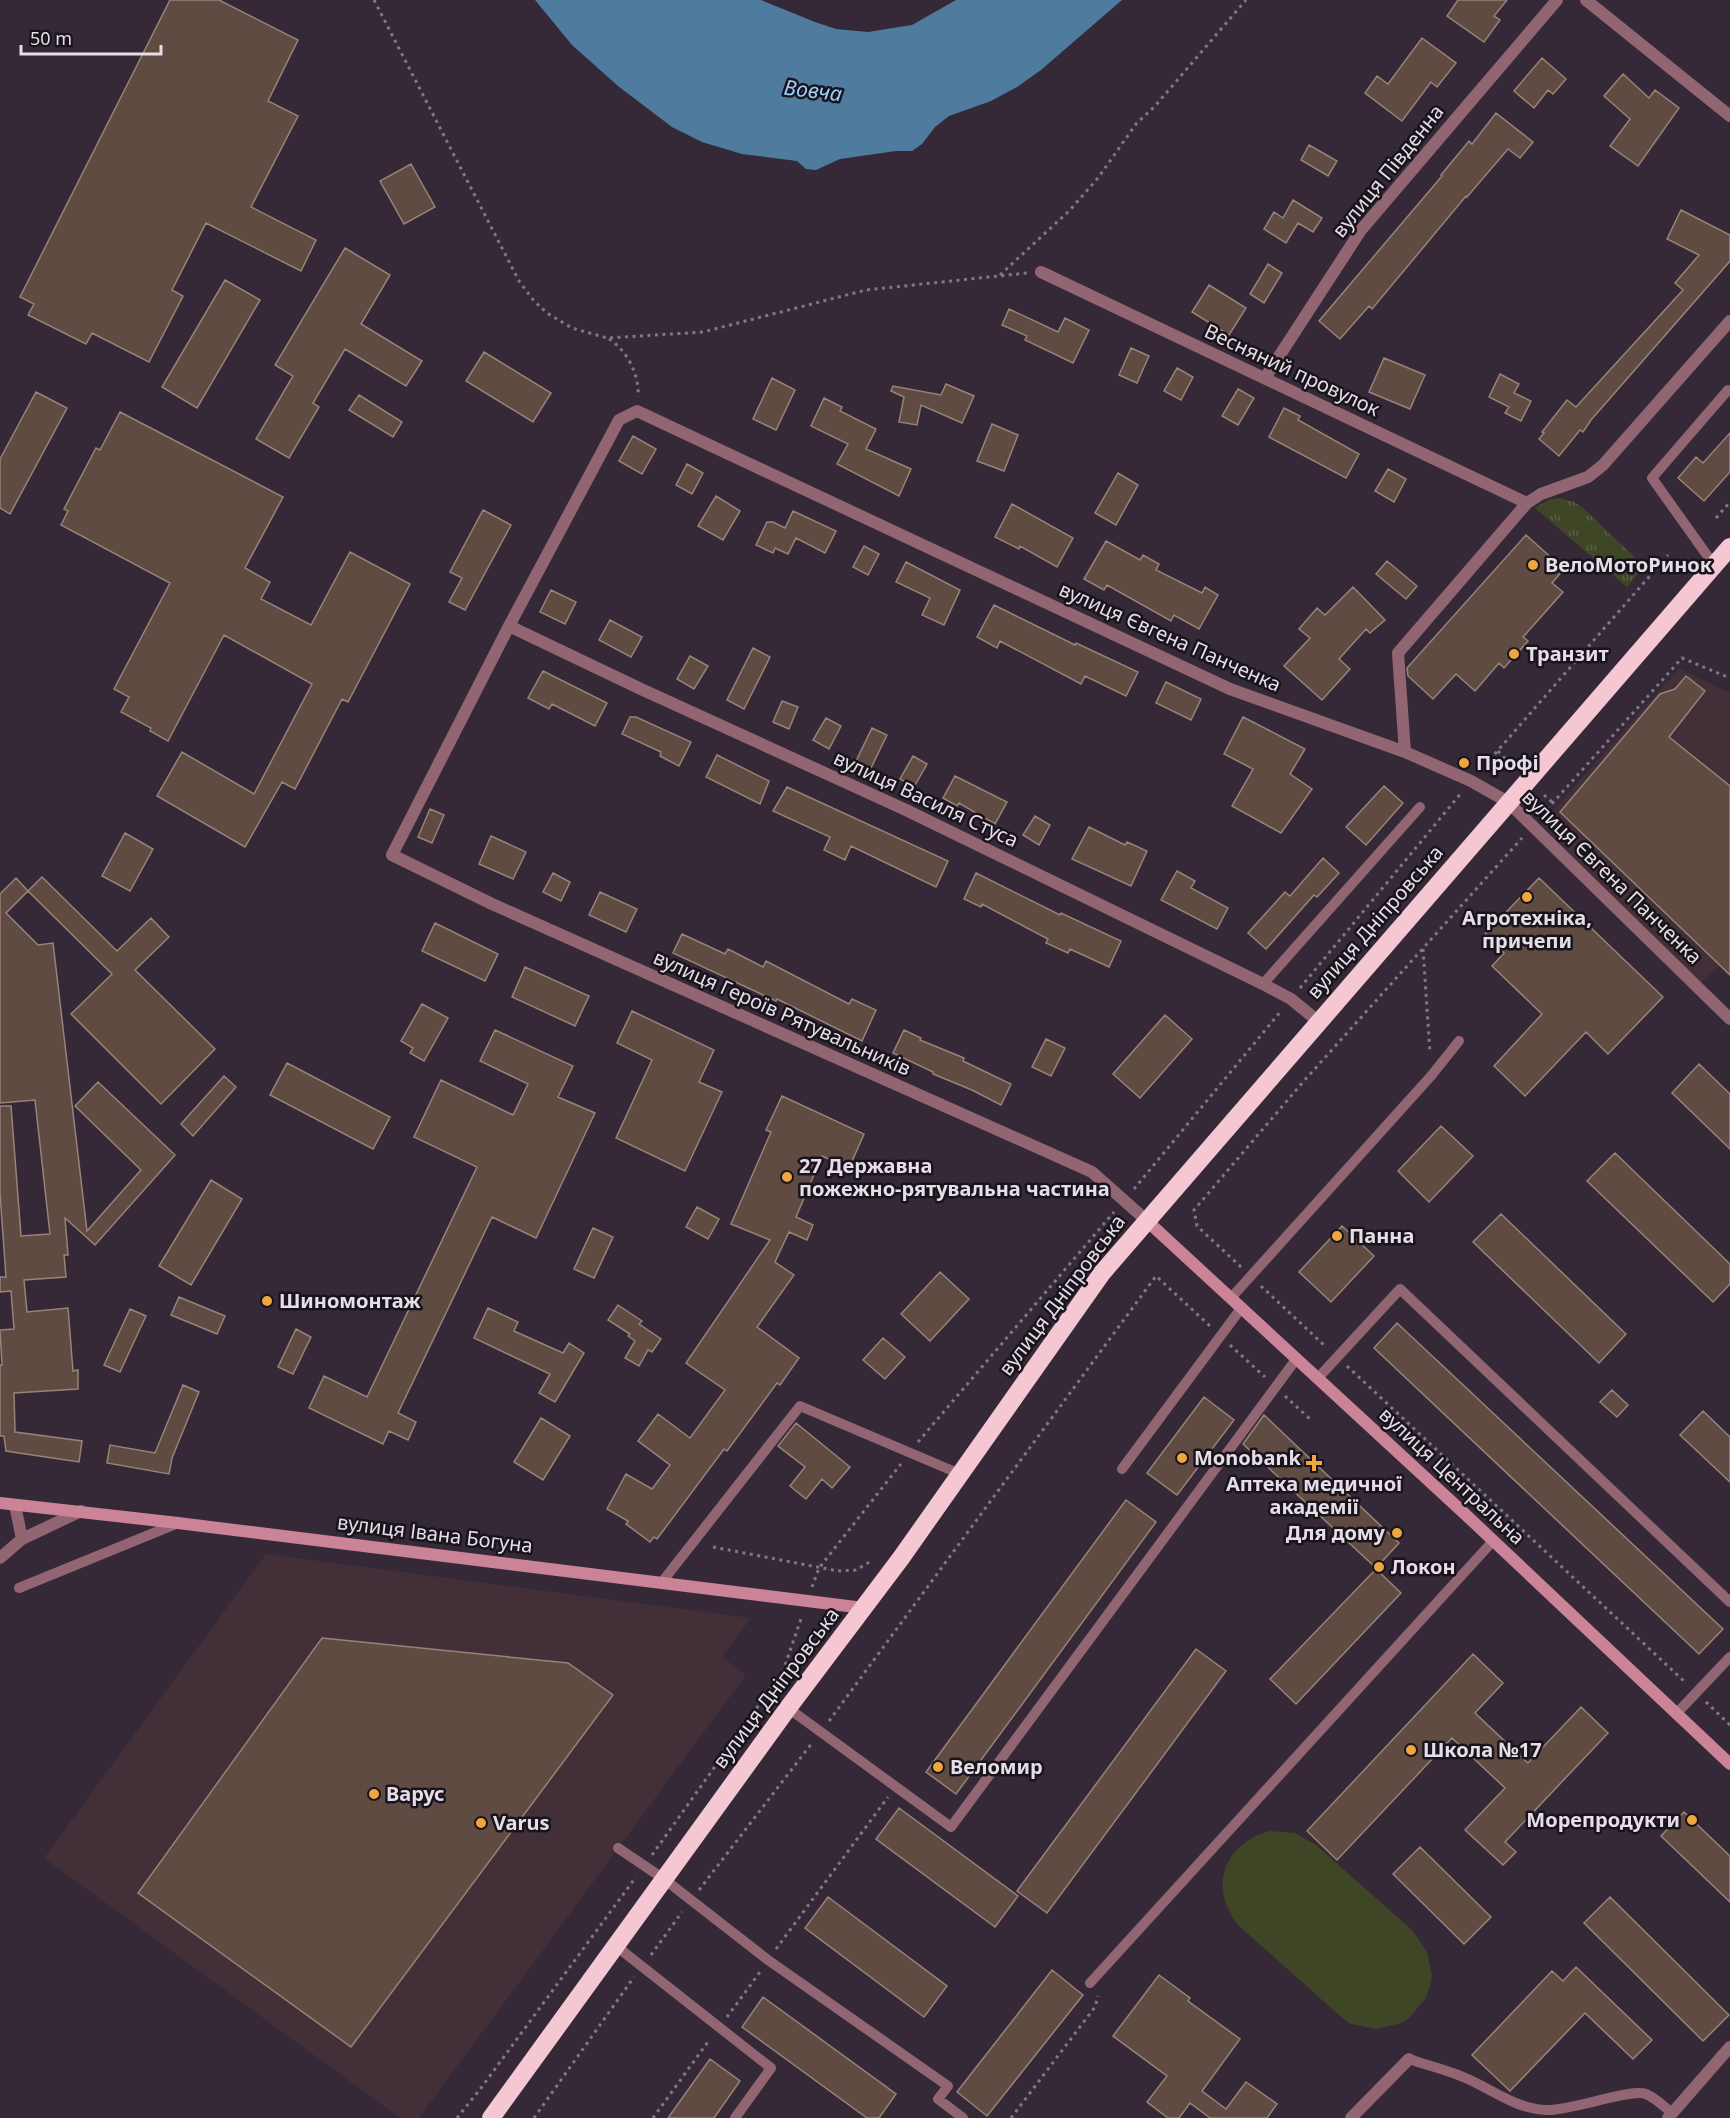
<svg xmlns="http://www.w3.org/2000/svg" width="1730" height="2118" font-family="'Noto Sans',sans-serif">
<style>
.commercial{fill:#422f38}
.grass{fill:url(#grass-tufts)}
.green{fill:#3e4626}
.water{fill:#4f7b9f}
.building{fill:#5f4b42;stroke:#998379;stroke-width:1.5}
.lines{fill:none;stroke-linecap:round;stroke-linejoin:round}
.path{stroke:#827885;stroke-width:3;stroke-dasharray:3 4.5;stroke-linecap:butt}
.lane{stroke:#926572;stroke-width:10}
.street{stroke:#926572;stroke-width:12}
.secondary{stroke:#cb8398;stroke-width:12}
.highway{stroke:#f5c7d3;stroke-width:18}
.poi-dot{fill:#f0a63f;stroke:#19141b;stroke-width:2}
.labels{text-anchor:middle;stroke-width:5;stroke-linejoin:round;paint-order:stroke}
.street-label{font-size:20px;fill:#e5dde7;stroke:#19141b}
.poi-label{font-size:20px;font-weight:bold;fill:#e5dde7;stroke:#19141b;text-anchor:start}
.water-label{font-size:21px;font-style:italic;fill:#9cd0fd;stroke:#19141b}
</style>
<defs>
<pattern id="grass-tufts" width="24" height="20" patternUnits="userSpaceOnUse" patternTransform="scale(1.5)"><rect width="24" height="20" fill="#3e4626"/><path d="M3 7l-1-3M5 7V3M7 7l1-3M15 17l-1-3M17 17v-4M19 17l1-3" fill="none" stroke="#5a6046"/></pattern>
</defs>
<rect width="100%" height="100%" fill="#352938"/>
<path class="commercial" d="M1679,668L1730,693V956L1701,983L1541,824Z
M266,1554L751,1618L722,1657L746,1675L419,2118H400L44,1858Z"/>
<path class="grass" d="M1560,498L1574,502L1583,508L1644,566L1627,587L1535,508L1550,499Z"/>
<path class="green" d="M1270,1831L1295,1833L1316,1845L1413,1931L1427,1952L1432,1975L1430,1987L1425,1999L1409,2018L1399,2024L1375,2029L1351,2024L1341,2017L1238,1925C1208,1887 1224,1843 1270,1831Z"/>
<path class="water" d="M535,0H761L815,22L836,29L868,32L912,25L956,0H1122L1041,70L1017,87L991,101L949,116L935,127L922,144L912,151H896L840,159L816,170L806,169L797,161L742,154L702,142L672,127L618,86L572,45Z"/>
<path class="building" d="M170,0H219L298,40L268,101L298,116L251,207L316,240L301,271L206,223L172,290L183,296L149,362L92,333L86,344L28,315L34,304L20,297Z
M1458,0H1507L1494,16L1500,20L1484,42L1447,16Z
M1422,38L1456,63L1437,87L1431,82L1402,121L1365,93L1377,76L1388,84Z
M1542,58L1566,79L1553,94L1548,90L1534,108L1514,91Z
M1623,74L1649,98L1655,90L1679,108L1638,166L1610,146L1630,119L1604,96Z
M1496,113L1533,142L1520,158L1508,149L1467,197L1466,196L1372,309L1369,306L1340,339L1319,321L1442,176L1441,175L1469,141L1472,144Z
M1309,145L1337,161L1328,176L1301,160Z
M411,164L435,207L404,224L380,181Z
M1293,200L1322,218L1313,232L1298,223L1286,243L1264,229L1274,212L1283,218Z
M1681,210L1730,235V261L1591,420L1583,432L1580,430L1559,456L1539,439L1544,433L1542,432L1567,400L1576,407L1683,290L1675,283L1699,255L1667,239Z
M345,248L390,275L361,324L422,361L406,386L345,349L313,403L319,407L289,458L256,439L293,376L275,365Z
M1268,264L1282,273L1264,303L1250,294Z
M225,280L260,300L197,408L162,387Z
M1209,285L1246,308L1229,335L1192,312Z
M1009,309L1058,332L1065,318L1089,330L1073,363L1025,340L1027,336L1002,325Z
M1131,348L1149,356L1137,383L1119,375Z
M484,352L551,393L533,422L466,381Z
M1384,358L1425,375L1410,409L1369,392Z
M1177,368L1193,377L1181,400L1164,391Z
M1500,374L1519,384L1514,393L1531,401L1521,421L1505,413L1509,407L1489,397Z
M772,378L795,390L776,430L753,419Z
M946,384L974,396L962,423L921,405L917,425L899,422L904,397L891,391L893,386L941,395Z
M1238,389L1254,398L1238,425L1222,416Z
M36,392L67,408L10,514L0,508V459Z
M359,395L402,422L393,437L349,410Z
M824,398L842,407L840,411L876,429L866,449L911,469L899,496L837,464L848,444L811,426Z
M1284,408L1300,416L1298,420L1359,454L1346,478L1269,437Z
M120,412L283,497L245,568L270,582L261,599L311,625L350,552L410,584L348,702L342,699L295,789L282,782L245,847L157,796L182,752L254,794L312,684L224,635L168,741L150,731L151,728L121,712L129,697L114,689L170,583L61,525L68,511L64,509L96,448L100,450Z
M992,424L1018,435L1004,471L977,461Z
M1730,433V472L1704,501L1678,478L1696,457L1703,463Z
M633,436L656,449L642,474L619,461Z
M687,464L703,473L692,494L676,485Z
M1388,469L1406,479L1394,502L1375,491Z
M1118,473L1138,485L1116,525L1095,513Z
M716,496L740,511L723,540L698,526Z
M1012,504L1073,538L1057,567L1020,546L1019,549L995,537Z
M483,510L511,525L465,610L449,602L462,578L450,572Z
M793,511L836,531L825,553L796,538L788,554L775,548L773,553L756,545L767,522H773L785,528Z
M1526,535L1564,569L1552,583L1563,592L1523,637L1528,641L1504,668L1499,663L1475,691L1456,674L1433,699L1408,676L1407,668Z
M1106,541L1140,560L1143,555L1159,564L1156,570L1202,593L1205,587L1218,595L1199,629L1174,615L1171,621L1107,585L1104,590L1084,579Z
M864,546L879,554L868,575L853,567Z
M1387,561L1417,586L1406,599L1376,574Z
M906,562L960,590L944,625L922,615L930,598L896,582Z
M1353,587L1385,620L1370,633L1366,629L1339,659L1350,669L1322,700L1284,666L1310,638L1299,629L1317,608L1325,615Z
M551,590L576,602L565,624L540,612Z
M994,605L1075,645L1076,643L1138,672L1126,696L1085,676L1081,684L1000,641L997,648L977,637Z
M610,620L642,637L631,657L599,640Z
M753,648L770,657L744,709L727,700Z
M690,656L708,666L694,689L677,679Z
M543,671L607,703L595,726L552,704L549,709L528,698Z
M1686,676L1705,691L1669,737L1730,786V975L1560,812L1660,694L1675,689Z
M1166,682L1201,699L1191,720L1156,703Z
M782,701L798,707L789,729L773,722Z
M630,717H636L691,742L679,766L660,756L661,752L622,734Z
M1243,717L1305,749L1290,774L1312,789L1281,833L1232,806L1253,769L1224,754Z
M826,718L841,726L829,749L813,740Z
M872,728L887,735L871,768L856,761Z
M717,755L769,781L760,804L706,777Z
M913,756L927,764L914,787L900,779Z
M955,776L1007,802L995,824L959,803L957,806L943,798Z
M1384,786L1403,803L1366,845L1346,827Z
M787,787L948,861L936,887L851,846L845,860L824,850L830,837L773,811Z
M430,809L444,815L432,843L418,837Z
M1035,816L1050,825L1039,845L1023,835Z
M1089,827L1125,845L1127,842L1147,851L1131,886L1072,859Z
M125,833L153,849L130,891L102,876Z
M491,836L526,852L513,879L479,864Z
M1323,858L1339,873L1317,897L1314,895L1266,949L1248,933L1285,892L1290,896Z
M1177,871L1195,881L1191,888L1228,908L1217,929L1161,900Z
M553,873L570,882L561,901L543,892Z
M976,873L1060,915L1061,913L1121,941L1109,967L1070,949L1068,953L1046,943L1048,939L982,904L981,907L964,899Z
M42,877L117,951L151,918L169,937L135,970L215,1049L161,1104L71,1014L112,974L28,891Z
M16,878L28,891L6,913L38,945L53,943L87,1231L141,1170L75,1106L98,1082L175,1155L95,1245L65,1218L68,1255H64L66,1277L24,1280L27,1312L68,1308L73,1371L78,1370V1389L14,1393L15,1432L82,1441L79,1462L6,1451L4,1436H0V1365H2L0,1330L14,1329L11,1291L0,1292V1277H6L0,1193V1106H11L21,1236L50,1234L35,1100L0,1103V894Z
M1539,878L1663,997L1608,1054L1586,1032L1525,1096L1494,1066L1542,1014L1492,966L1504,953L1485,934Z
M600,892L637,909L626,932L589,915Z
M435,923L498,954L485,981L422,951Z
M682,934L725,954L728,949L763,967L766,961L849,1004L852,999L876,1010L862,1041L777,999L776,1001L673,953Z
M525,967L589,996L575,1026L512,997Z
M422,1004L448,1018L424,1061L410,1053L413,1048L401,1041Z
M632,1011L714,1050L699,1082L722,1092L685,1171L616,1138L652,1060L617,1043Z
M1165,1015L1192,1039L1140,1098L1113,1074Z
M495,1030L573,1066L558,1097L595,1113L536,1238L492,1217L398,1413L416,1422L408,1440L389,1431L383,1444L309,1408L324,1376L367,1397L477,1167L414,1137L441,1080L513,1115L528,1084L480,1061Z
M904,1030L921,1038L920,1040L964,1058L963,1061L1011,1084L1001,1105L972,1090L933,1074V1072L893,1053Z
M1046,1039L1065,1048L1051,1076L1032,1067Z
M287,1063L390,1117L373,1149L270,1095Z
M1699,1064L1730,1094V1149L1672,1093Z
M224,1076L236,1087L193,1136L181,1124Z
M782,1096L864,1134L849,1168L822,1156L796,1217L813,1225L807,1240L789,1232L775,1262L794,1275L757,1327L799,1358L780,1385L777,1383L727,1451L724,1449L657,1539L654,1537L650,1542L626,1524L628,1521L607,1509L626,1474L652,1489L670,1465L638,1441L658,1414L690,1438L725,1390L686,1363L770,1240L731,1224L771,1132L766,1130Z
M1441,1126L1473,1156L1429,1202L1398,1171Z
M1615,1153L1730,1264V1284L1713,1302L1587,1181Z
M211,1180L242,1199L191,1285L159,1266Z
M697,1207L719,1219L708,1239L686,1227Z
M1501,1214L1626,1334L1599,1363L1473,1242Z
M1342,1226L1374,1256L1331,1302L1299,1272Z
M593,1228L613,1237L594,1278L574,1269Z
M940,1272L969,1299L930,1341L901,1314Z
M179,1297L225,1316L217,1334L171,1315Z
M618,1305L642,1321L639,1324L661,1339L652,1352L648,1350L639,1366L625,1358L635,1341L628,1336L630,1334L608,1320Z
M488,1308L518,1322L514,1331L563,1353L569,1343L584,1353L555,1402L539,1393L550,1374L474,1338Z
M130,1309L146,1316L120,1372L104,1365Z
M1397,1323L1723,1629L1699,1654L1374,1348Z
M296,1329L311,1337L293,1374L278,1367Z
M883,1338L905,1357L885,1379L863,1360Z
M183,1385L199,1392L172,1458L169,1474L107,1463L110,1445L155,1453Z
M1612,1390L1628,1405L1617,1417L1600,1402Z
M1204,1397L1234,1420L1177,1495L1147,1473Z
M1703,1411L1730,1437V1482L1680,1435Z
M1264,1415L1399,1543L1376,1568L1243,1444Z
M541,1418L570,1436L543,1480L514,1462Z
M796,1423L850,1467L832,1488L822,1479L806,1499L790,1486L805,1467L778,1446Z
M1126,1500L1156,1522L956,1794L926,1772Z
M1376,1569L1401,1593L1296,1704L1270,1679Z
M322,1638L568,1663L613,1695L351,2047L138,1893Z
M1196,1649L1226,1671L1047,1913L1017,1891Z
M1473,1654L1503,1683L1475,1713L1528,1763L1581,1707L1608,1733L1505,1842L1516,1852L1503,1865L1465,1830L1505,1788L1452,1738L1337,1860L1307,1831Z
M899,1808L1018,1896L995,1927L876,1839Z
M1684,1812L1730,1856V1902L1661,1836Z
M1420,1847L1491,1917L1464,1944L1393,1874Z
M828,1897L947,1986L924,2017L805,1928Z
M1610,1897L1729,2015L1703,2041L1584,1923Z
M1576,1967L1652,2040L1633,2059L1585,2013L1510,2091L1472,2055L1552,1971L1563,1981Z
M1052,1970L1083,1995L987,2116L957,2092Z
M1159,1975L1190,1998L1188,2001L1240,2039L1202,2091L1226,2109L1246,2082L1277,2104L1267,2118H1210L1190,2103L1179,2118H1168L1147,2102L1167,2076L1113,2036Z
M763,1997L896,2094L879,2118H867L742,2027Z
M710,2059L740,2081L714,2118H668Z"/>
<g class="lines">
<path class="path" d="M374,0L519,281L534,301L547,313L572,328L607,338L703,332L866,290L1027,273
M1000,275L1069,211L1098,178L1136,124L1155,106L1246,0
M609,339C627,350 640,376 638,397
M1716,518L1730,502
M1498,751L1511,765
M1480,771L1668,555
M1544,795L1553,803
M1542,815L1682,658L1730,678
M1423,949L1430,1053
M1300,988L1462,792
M1134,1189L1281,1011
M1241,1267L1197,1226L1194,1210L1303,1082L1522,838
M1261,1286L1326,1347
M1230,1345L1265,1377
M1347,1366L1686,1683
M1285,1396L1310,1419
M918,1442L1114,1212
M713,1547L838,1571L856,1570L873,1560
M812,1587L819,1568L901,1464
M1706,1702L1730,1725
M829,1721L1156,1276L1210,1326
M652,1855L783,1671L802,1616
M699,1890L812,1743
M776,1949L888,1797
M651,1955L682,1912
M727,2017L760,1972
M457,2118L481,2088L636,1877
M534,2118L634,1977
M653,2118L710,2039
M1011,2118L1095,2007L1098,1996"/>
<path class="lane" d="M1714,565L1652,478L1728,390L1730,391
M1263,984L1420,807
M1231,1298L1431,1076L1459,1041
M1318,1378L1400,1289L1730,1602
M1122,1469L1242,1307
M662,1582L800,1406L960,1474
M19,1588L178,1523
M788,1708L951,1827L1297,1358
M1677,1713L1730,1657
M618,1848L664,1879L768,1960L948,2086L938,2099L963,2118
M616,1946L771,2068L735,2118
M1090,1983L1493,1541
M1409,2059C1429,2066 1451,2071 1470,2080C1496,2092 1517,2109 1547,2110C1571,2111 1631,2088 1646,2094C1656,2098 1664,2107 1672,2113"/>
<path class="street" d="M1586,0L1730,116
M1041,272L1527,503
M1265,378L1361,230L1557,0
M509,626L643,690L906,810L1263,984L1291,999L1319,1022
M1405,752L1398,653L1527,503L1541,494L1588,477L1603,465L1730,321
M1146,1220L1092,1172L492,904L392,855L509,626L619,420L637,411L1230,689L1405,752L1471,781L1508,802L1730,1019
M15,1505L22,1539
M0,1558L22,1539L81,1511
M1351,2118L1409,2059
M1668,2118L1730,2047"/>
<path class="secondary" d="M1146,1220L1466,1515L1730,1764
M0,1503L178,1523L864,1608"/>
<path class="highway" d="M491,2118L788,1708L901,1558L1102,1273L1730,547"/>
</g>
<g class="poi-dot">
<circle cx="1533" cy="565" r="6"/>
<circle cx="1514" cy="654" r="6"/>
<circle cx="1464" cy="763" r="6"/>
<circle cx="1527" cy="897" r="6"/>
<circle cx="787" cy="1177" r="6"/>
<circle cx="1337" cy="1236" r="6"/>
<circle cx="267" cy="1301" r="6"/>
<circle cx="1182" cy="1458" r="6"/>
<path d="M1311 1454h6v6h6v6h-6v6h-6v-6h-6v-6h6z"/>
<circle cx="1397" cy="1533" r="6"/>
<circle cx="1379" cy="1567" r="6"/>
<circle cx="1411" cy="1750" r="6"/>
<circle cx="938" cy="1767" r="6"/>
<circle cx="374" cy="1794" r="6"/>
<circle cx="1692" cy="1820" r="6"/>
<circle cx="481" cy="1823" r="6"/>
</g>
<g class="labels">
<g class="street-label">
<text transform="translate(1388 171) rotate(-51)" y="7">вулиця Південна</text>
<text transform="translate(1292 370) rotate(25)" y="7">Весняний провулок</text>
<text transform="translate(1170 637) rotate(24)" y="7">вулиця Євгена Панченка</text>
<text transform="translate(926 799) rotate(25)" y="7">вулиця Василя Стуса</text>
<text transform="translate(1612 877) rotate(44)" y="7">вулиця Євгена Панченка</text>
<text transform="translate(1375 922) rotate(-49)" y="7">вулиця Дніпровська</text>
<text transform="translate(782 1013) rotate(24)" y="7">вулиця Героїв Рятувальників</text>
<text transform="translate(1062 1295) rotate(-53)" y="7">вулиця Дніпровська</text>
<text transform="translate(1452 1476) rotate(43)" y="7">вулиця Центральна</text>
<text transform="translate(435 1534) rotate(7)" y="7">вулиця Івана Богуна</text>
<text transform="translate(776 1688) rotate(-53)" y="7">вулиця Дніпровська</text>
</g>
<g class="poi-label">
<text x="1545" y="572">ВелоМотоРинок</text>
<text x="1526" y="661">Транзит</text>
<text x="1476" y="770">Профі</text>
<text x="1527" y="925" text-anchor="middle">Агротехніка,<tspan x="1527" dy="23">причепи</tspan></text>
<text x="799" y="1173">27 Державна<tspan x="799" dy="23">пожежно-рятувальна частина</tspan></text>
<text x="1349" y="1243">Панна</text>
<text x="279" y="1308">Шиномонтаж</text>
<text x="1194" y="1465">Monobank</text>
<text x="1314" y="1491" text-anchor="middle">Аптека медичної<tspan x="1314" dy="23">академії</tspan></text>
<text x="1385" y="1540" text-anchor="end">Для дому</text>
<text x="1391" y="1574">Локон</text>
<text x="1423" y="1757">Школа №17</text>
<text x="950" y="1774">Веломир</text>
<text x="386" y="1801">Варус</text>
<text x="1680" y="1827" text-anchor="end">Морепродукти</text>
<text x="493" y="1830">Varus</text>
</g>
<g class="water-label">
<text transform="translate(813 91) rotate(7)" y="7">Вовча</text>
</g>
</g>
<path d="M21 45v9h140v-9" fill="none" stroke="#e5dde7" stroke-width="3"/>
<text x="30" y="45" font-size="18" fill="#e5dde7" stroke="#19141b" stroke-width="4.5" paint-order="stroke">50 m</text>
</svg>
